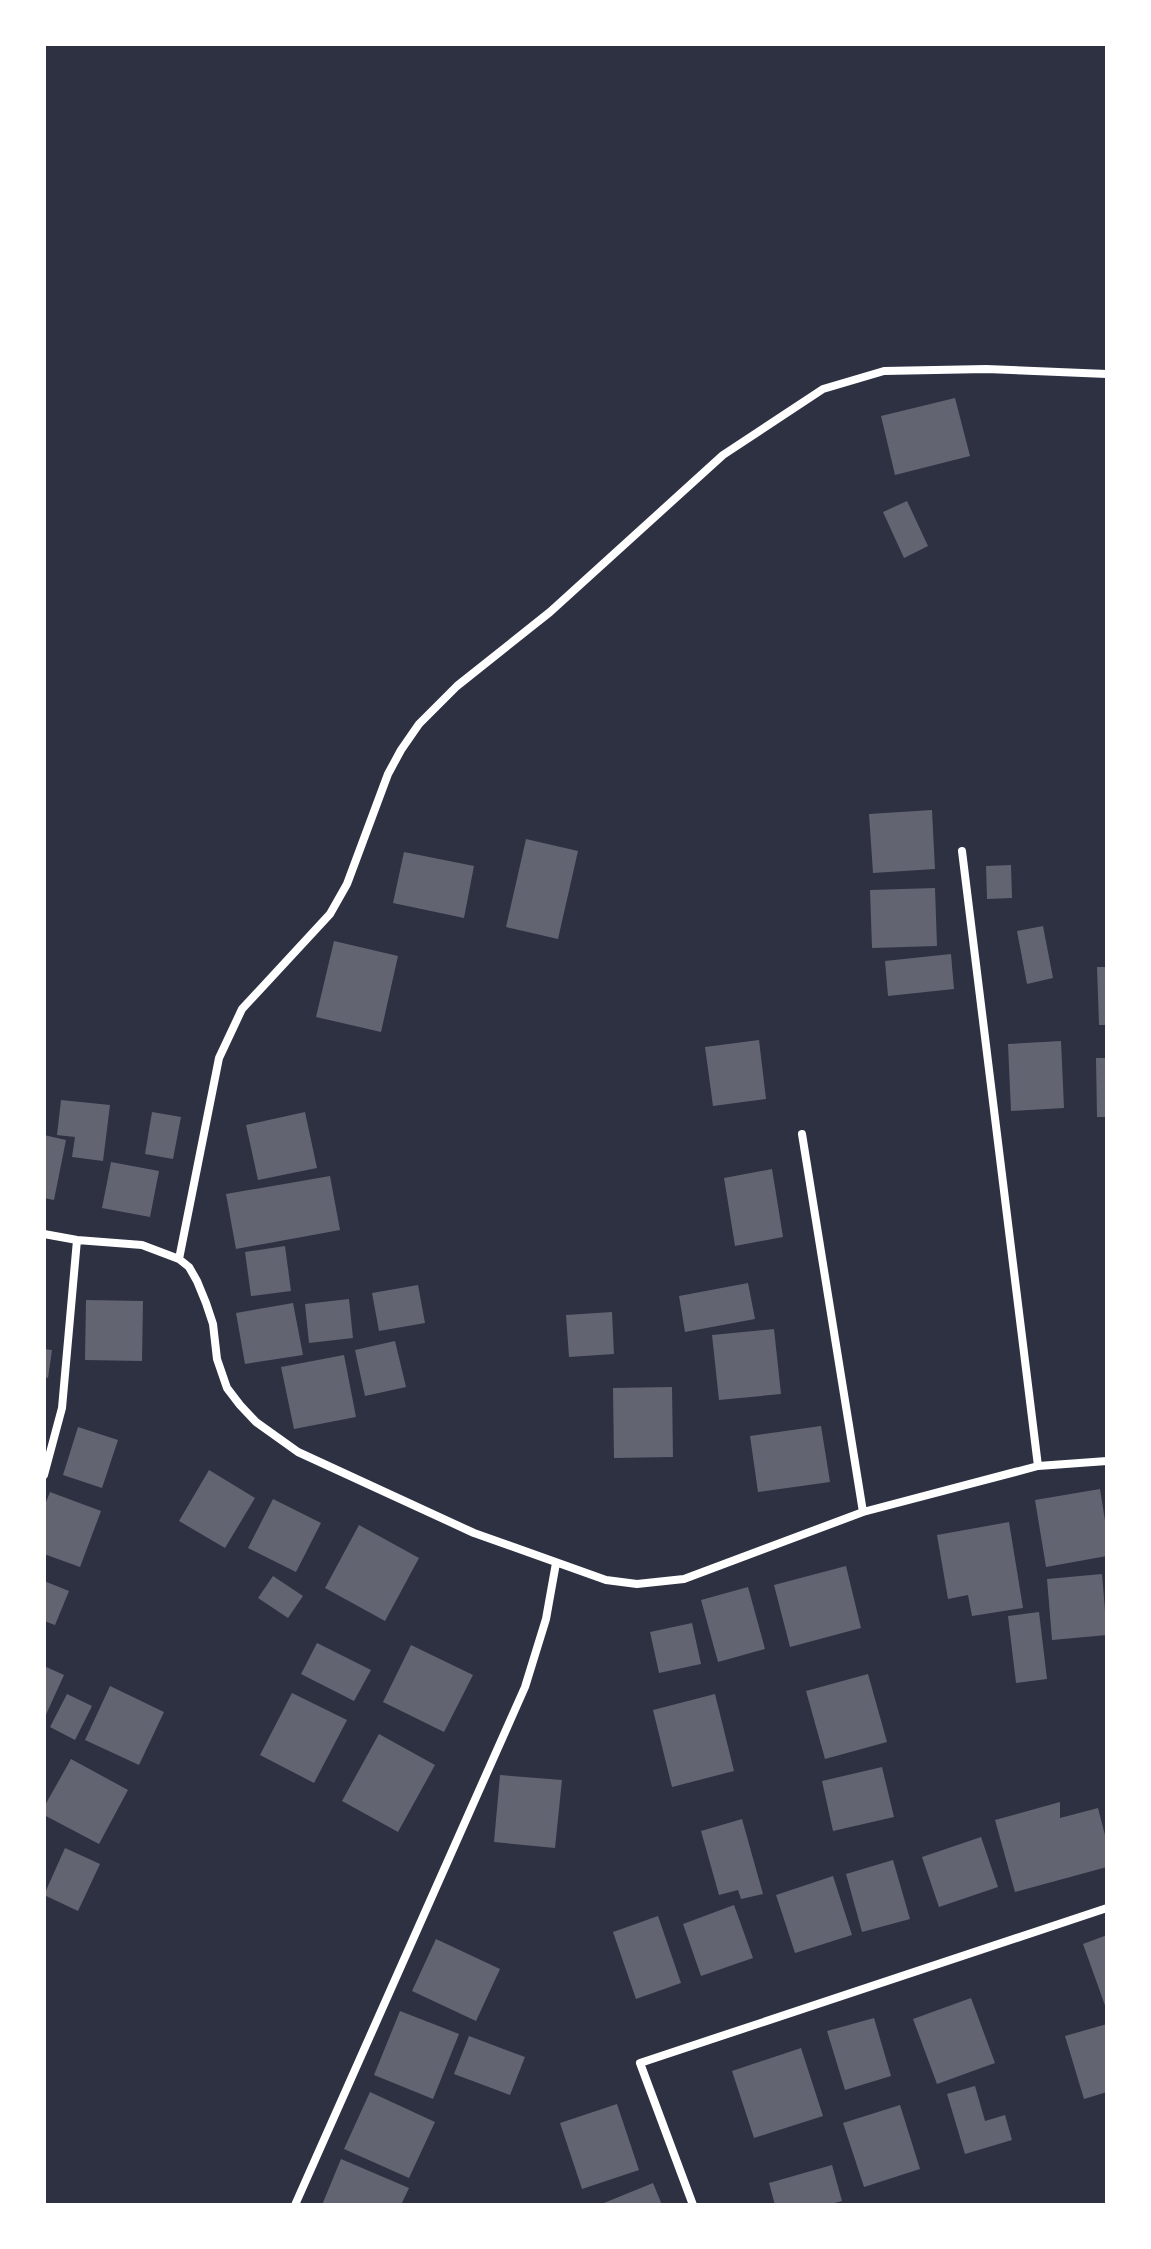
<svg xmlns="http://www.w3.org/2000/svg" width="1151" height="2249" font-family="Cabin,sans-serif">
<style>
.building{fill:#626471}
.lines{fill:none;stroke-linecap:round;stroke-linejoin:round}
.minor{stroke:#fff;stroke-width:8}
</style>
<rect width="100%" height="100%" fill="#2d3142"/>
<path class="building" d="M955,398L970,456L895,475L881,416Z
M907,501L928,546L904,558L883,512Z
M932,810L935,869L873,873L869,814Z
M526,839L578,851L558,939L506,927Z
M404,852L474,866L464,918L393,903Z
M1011,865L1012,898L987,899L986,866Z
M935,888L937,946L872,948L870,890Z
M1043,926L1053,978L1027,984L1017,931Z
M334,941L398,956L381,1032L316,1017Z
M951,954L954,989L888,996L885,961Z
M1097,967H1107V1025H1099Z
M759,1040L766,1099L713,1106L705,1047Z
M1061,1041L1064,1108L1011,1111L1008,1044Z
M1096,1058H1107V1117H1097Z
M61,1100L110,1105L103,1161L72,1157L75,1137L57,1135Z
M152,1112L181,1117L173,1159L145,1154Z
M305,1112L317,1168L258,1180L246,1125Z
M44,1135L66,1140L54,1200L44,1198Z
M111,1162L159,1171L150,1217L102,1208Z
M772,1169L783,1237L735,1246L724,1178Z
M330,1176L340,1230L236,1249L226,1194Z
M285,1246L291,1291L251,1296L245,1252Z
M748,1283L755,1319L685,1332L679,1296Z
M418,1285L425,1323L379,1331L372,1293Z
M349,1299L353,1338L309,1343L305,1304Z
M86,1300L143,1301L142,1361L85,1360Z
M293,1303L303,1355L245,1364L236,1313Z
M612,1312L614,1354L569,1357L566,1315Z
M774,1329L781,1394L719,1400L712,1335Z
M395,1341L406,1387L365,1396L355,1350Z
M44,1349L52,1350L48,1378L44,1377Z
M344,1355L356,1417L294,1429L281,1367Z
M672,1387L673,1457L614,1458L613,1388Z
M821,1426L830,1482L758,1492L750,1436Z
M78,1427L118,1440L102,1488L63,1475Z
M209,1470L255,1498L225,1548L179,1521Z
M1100,1489L1107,1533V1556L1046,1567L1035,1500Z
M50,1492L101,1511L80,1567L44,1554V1507Z
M273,1499L321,1523L296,1572L248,1548Z
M1009,1522L1023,1608L972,1616L968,1595L948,1599L937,1535Z
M359,1525L419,1558L385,1621L325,1588Z
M846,1566L861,1628L790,1647L774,1585Z
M1102,1574L1107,1635L1052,1640L1047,1579Z
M273,1576L303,1596L288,1618L258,1598Z
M44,1581L69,1591L55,1625L44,1621Z
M748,1587L765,1649L718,1662L701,1600Z
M1039,1612L1047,1679L1016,1683L1008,1616Z
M692,1623L701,1664L659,1673L650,1632Z
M317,1643L371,1670L354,1701L301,1674Z
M411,1645L473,1675L444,1732L383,1702Z
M44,1666L64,1675L44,1719Z
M868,1674L887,1742L825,1759L806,1691Z
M110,1686L164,1712L139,1765L85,1740Z
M292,1693L347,1720L314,1783L260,1755Z
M67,1694L92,1706L75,1740L50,1727Z
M715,1694L734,1771L672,1787L653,1710Z
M379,1734L435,1765L398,1832L342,1801Z
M71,1759L128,1790L99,1844L44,1815V1807Z
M882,1767L894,1817L833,1831L822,1781Z
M500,1775L562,1780L555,1848L494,1842Z
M1060,1802V1818L1098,1808L1107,1843V1867L1015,1892L995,1820Z
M742,1819L763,1894L741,1899L738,1890L719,1895L701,1831Z
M981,1837L998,1887L939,1907L922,1857Z
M65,1848L100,1864L78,1911L44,1895Z
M893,1860L910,1919L862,1932L846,1874Z
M833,1876L852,1935L795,1953L776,1895Z
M734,1905L753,1958L701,1976L683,1924Z
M658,1916L681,1983L636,1999L613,1932Z
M1107,1935V2011L1083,1944Z
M436,1939L500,1969L476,2021L412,1991Z
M971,1998L995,2063L937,2084L913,2019Z
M400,2011L459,2034L433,2099L374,2075Z
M874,2018L891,2076L845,2090L827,2031Z
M1107,2024V2092L1084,2099L1065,2036Z
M469,2036L525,2057L510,2095L454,2074Z
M801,2048L823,2116L754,2138L732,2071Z
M975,2086L985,2121L1005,2115L1012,2140L965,2154L947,2094Z
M370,2092L435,2122L409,2178L344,2149Z
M617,2104L639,2170L582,2189L560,2123Z
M900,2105L920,2169L864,2187L843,2123Z
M341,2159L409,2188L401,2205H322Z
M832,2165L842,2201L827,2205H775L769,2183Z
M653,2183L662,2205H599Z"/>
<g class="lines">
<path class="minor" d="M962,851L1038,1466
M802,1134L863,1512
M44,1234L77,1240L142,1245L179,1259L189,1267L197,1281L206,1303L213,1324L217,1359L227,1388L240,1405L256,1422L298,1452L474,1533L606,1580L637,1584L684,1579L863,1512L1038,1466L1107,1461
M179,1259L219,1058L242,1009L330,914L347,884L388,774L401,750L419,724L457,686L550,612L723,455L823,389L884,371L986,369L1107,374
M44,1475L62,1408L77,1240
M295,2205L525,1687L546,1619L556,1563
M693,2205L640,2063L1107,1908"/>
</g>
<rect width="1151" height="2249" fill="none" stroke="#ffffff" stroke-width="92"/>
</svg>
